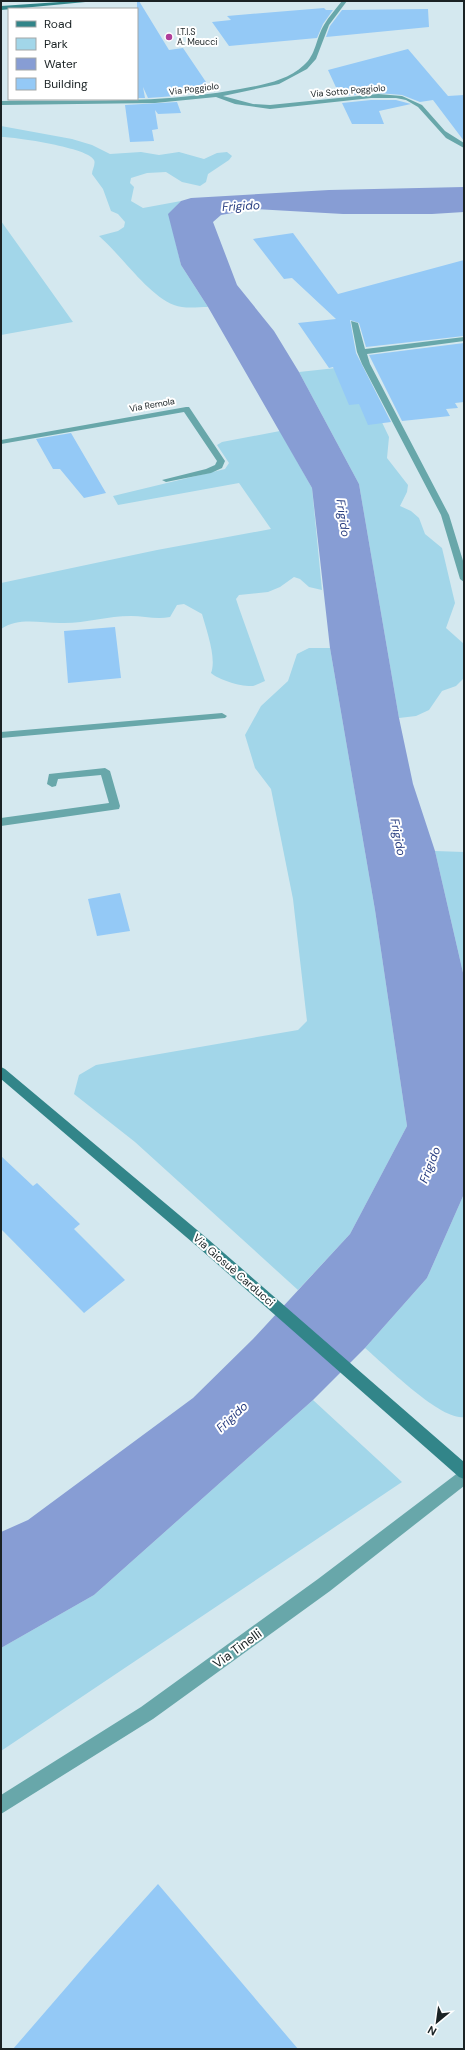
<svg xmlns="http://www.w3.org/2000/svg" width="465" height="2050" font-family="'DM Sans',sans-serif">
<style>
.green{fill:#a2d6e9}
.water{fill:#879dd4}
.building{fill:#94c9f6}
.lines{fill:none;stroke-linecap:round;stroke-linejoin:round}
.street{fill:#68a7aa;fill-rule:evenodd}
.secondary{fill:#328589;fill-rule:evenodd}
.poi-dot{fill:#b03e9a;stroke:#fff;stroke-width:1.5}
.labels{text-anchor:middle;stroke-width:4;stroke-linejoin:round;paint-order:stroke}
.far-poi-label{font-size:9px;fill:#1a2224;stroke:#fff;text-anchor:start}
.far-street-label{font-size:9px;fill:#1a2224;stroke:#fff}
.street-label{font-size:11px;fill:#1a2224;stroke:#fff}
.water-label{font-size:12px;font-style:italic;fill:#293e80;stroke:#fff}
.near-street-label{font-size:13px;fill:#1a2224;stroke:#fff}
</style>
<rect width="100%" height="100%" fill="#d4e8ef"/>
<path class="green" d="M1,126L72,139L92,145L110,154L141,152L159,155L179,152L204,159L217,153L227,152L232,156L229,160L208,174L206,182L200,186L182,182L166,172L147,173L131,178L130,183L134,187L131,201L143,208L181,201L169,214L181,265L208,307C197,307 184,309 174,305C148,295 122,256 99,236L118,231L124,227L125,222L118,214L111,211L103,189L92,174C92,170 96,164 94,160C89,148 16,137 1,137Z
M1,221L73,322L1,335Z
M336,368L367,391L389,437L387,458L408,485L407,492L400,506L411,511L419,518L425,534L442,548L455,603L446,628L464,644V678L456,686L442,691L429,710L416,716L399,718L359,484L299,372Z
M280,431L312,488L322,590L309,587L300,579L294,577L280,587L268,592L239,595L236,599L239,608L265,681C262,682 257,685 253,686C242,687 219,680 211,673C217,658 206,629 202,614L184,604L177,605L170,617C157,620 144,616 131,616C108,616 86,623 64,623C43,624 20,616 1,629V583L157,550L271,529L239,483L118,505L113,496L225,469L229,463L217,445L222,442Z
M309,648H330L375,910L407,1126L350,1234L298,1290L135,1142L74,1094L79,1075L96,1065L298,1030L307,1021L293,899L271,789L255,768L245,735L261,706L288,681L297,654Z
M435,851L464,852V977Z
M464,1194V1417C441,1421 384,1364 365,1348L427,1278Z
M313,1400L402,1482L1,1751V1648L94,1595Z"/>
<path class="water" d="M464,187V212L432,214H343L255,209L221,215L213,222L237,285L274,331L299,372L359,484L399,718L413,784L435,851L464,977V1194L427,1278L365,1348L313,1400L94,1595L1,1648V1532L28,1520L193,1398L253,1339L350,1234L407,1126L375,910L330,648L312,488L208,307L181,265L168,214L181,201L191,198L329,190Z"/>
<path class="building" d="M137,1H139L169,50L183,48L208,85L172,89L175,96L148,98L143,87L145,98H137Z
M324,8L326,10H333L323,24L317,38L229,46L212,22L231,20L227,16Z
M428,9L429,27L326,37L330,26L342,10Z
M408,49L448,96L464,95V141L433,100L420,102L402,95L378,93L340,96L328,70Z
M371,100H396L411,104L379,111L384,124H352L342,103Z
M177,102L181,113L158,114L155,110L158,129L152,130L154,141L130,142L125,105Z
M293,233L338,294L464,260V336L366,347L359,323L350,320L356,353L391,422L368,425L359,404L349,405L333,367L329,368L298,323L336,319L292,278L284,279L253,239Z
M464,343V402L455,403L458,408L446,409L450,416L402,421L369,355Z
M71,433L106,493L84,498L60,469H53L36,439Z
M115,627L121,678L68,683L64,631Z
M120,893L130,931L97,936L88,899Z
M1,1156L33,1186L37,1183L80,1224L74,1229L125,1280L84,1313L1,1229Z
M158,1884L298,2049H13L90,1960Z"/>
<g class="lines">
<path class="street" d="M342,1H347L329,25L316,59L307,69L279,84L223,96L253,104L270,105L378,94L402,96L422,105L445,131L464,143V148L446,138L418,107L406,100L396,98H371L270,109L235,104L216,97L155,103L1,105V101C81,100 161,104 240,89C262,85 287,81 304,65C316,55 316,38 324,25C329,16 336,9 342,1Z
M351,321L358,323L365,349L464,337V341L367,354L370,364L449,515L464,564V582L460,579L441,515L362,364L357,352Z
M186,407H189L225,461L222,468L211,473L166,482L162,480L206,469L215,465L217,461L184,412L1,444V440Z
M222,713L227,716L225,718L1,738V732Z
M105,768L110,771L120,806L119,809L1,826V818L109,803L101,775L58,779L56,786L52,787L47,784L49,774Z
M464,1470V1486L330,1591L153,1719L1,1814V1795L141,1707L318,1579L459,1472Z"/>
<path class="secondary" d="M74,1H96L1,10V6Z
M1,1067L5,1069L209,1240L464,1462V1479L459,1477L199,1248L1,1079Z"/>
</g>
<circle class="poi-dot" cx="169" cy="37" r="4"/>
<g class="labels">
<g class="far-poi-label">
<text x="177" y="35">I.T.I.S<tspan x="177" dy="10">A. Meucci</tspan></text>
</g>
<g class="far-street-label">
<text transform="translate(194 89) rotate(-7)" y="3">Via Poggiolo</text>
<text transform="translate(348 91) rotate(-5)" y="3">Via Sotto Poggiolo</text>
<text transform="translate(152 405) rotate(-10)" y="3">Via Remola</text>
</g>
<g class="street-label">
<text transform="translate(234 1270) rotate(41)" y="4">Via Giosuè Carducci</text>
</g>
<g class="water-label">
<text transform="translate(241 206) rotate(-3)" y="4">Frigido</text>
<text transform="translate(343 518) rotate(82)" y="4">Frigido</text>
<text transform="translate(398 837) rotate(79)" y="4">Frigido</text>
<text transform="translate(430 1165) rotate(-68)" y="4">Frigido</text>
<text transform="translate(232 1417) rotate(-43)" y="4">Frigido</text>
</g>
<g class="near-street-label">
<text transform="translate(237 1648) rotate(-36)" y="5">Via Tinelli</text>
</g>
</g>
<rect width="465" height="2050" fill="none" stroke="#1a2224" stroke-width="4"/>
<rect x="8" y="8" width="130" height="92" fill="#ffffff" stroke="#a3a7a7"/>
<rect x="16" y="21" width="20" height="6" fill="#328589" stroke="#a3a7a7"/>
<text x="44" y="28" font-size="12" fill="#1a2224">Road</text>
<rect x="16" y="38" width="20" height="12" fill="#a2d6e9" stroke="#a3a7a7"/>
<text x="44" y="48" font-size="12" fill="#1a2224">Park</text>
<rect x="16" y="58" width="20" height="12" fill="#879dd4" stroke="#a3a7a7"/>
<text x="44" y="68" font-size="12" fill="#1a2224">Water</text>
<rect x="16" y="78" width="20" height="12" fill="#94c9f6" stroke="#a3a7a7"/>
<text x="44" y="88" font-size="12" fill="#1a2224">Building</text>
<g transform="translate(437 2022) rotate(209)" stroke="#ffffff" stroke-width="3" paint-order="stroke">
<path d="M0-3L7 15L0 10L-7 15Z" fill="#1a2224"/>
<text y="-6" font-size="11" font-weight="bold" text-anchor="middle" fill="#1a2224">N</text>
</g>
</svg>
